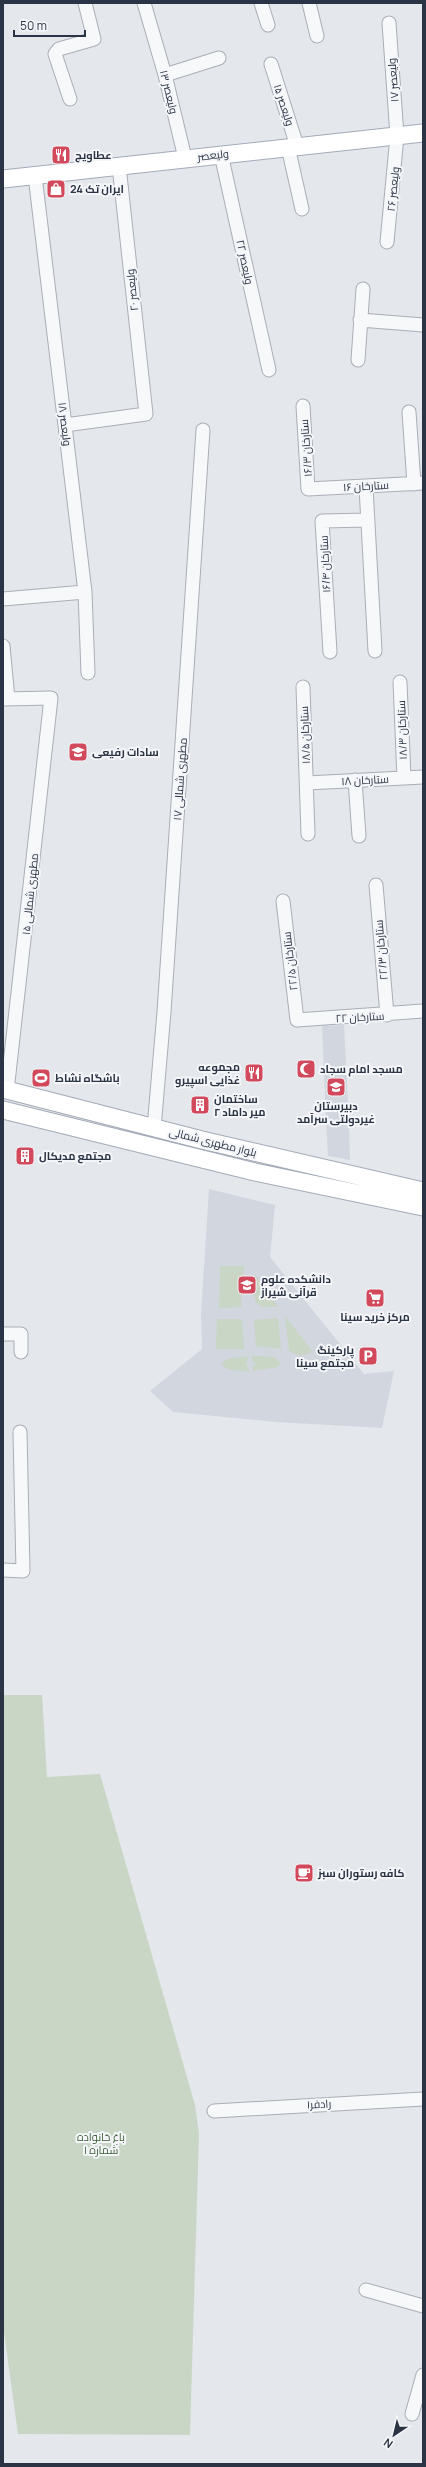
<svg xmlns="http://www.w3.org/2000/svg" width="426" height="2467" font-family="Manrope,Cairo,sans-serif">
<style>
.built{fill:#d2d6de}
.green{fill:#c9d6c5}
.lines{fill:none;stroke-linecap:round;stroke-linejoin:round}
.minor-casing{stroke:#a9aeb7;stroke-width:15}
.major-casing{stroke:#a3abb8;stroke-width:19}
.minor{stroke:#f7f8fa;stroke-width:13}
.major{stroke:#fff;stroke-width:17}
.labels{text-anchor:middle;stroke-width:4;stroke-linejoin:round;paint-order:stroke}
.street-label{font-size:11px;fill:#2b3445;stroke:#f4f6f9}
.poi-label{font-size:11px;font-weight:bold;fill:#2b3445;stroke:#f4f6f9;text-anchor:start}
.park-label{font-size:11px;fill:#3f6138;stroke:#f4f6f9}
</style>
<rect width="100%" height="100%" fill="#e4e7ec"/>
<path class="built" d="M344,1025L349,1124L350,1160L328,1156L326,1121L322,1026Z
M209,1189L275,1205L270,1257L364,1374L394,1371L382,1428L276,1422L173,1412L150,1391L202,1349L201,1313Z"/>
<path class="green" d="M220,1266H244L241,1307L219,1308Z
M254,1273L278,1307H261L255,1301Z
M285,1316L313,1352L299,1356L289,1351Z
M278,1318L281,1349L256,1346L254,1320Z
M217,1319H242L244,1349H216Z
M249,1356L246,1363L250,1372L227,1369L221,1364L227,1359Z
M252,1356L274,1357L281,1363L277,1367L253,1371L252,1368L256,1364L252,1360Z
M3,1695H42L47,1777L100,1774L195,2105L199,2133L190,2435L18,2434L3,2325Z"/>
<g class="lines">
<g class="minor-casing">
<path id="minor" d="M144,3L165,75L185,158
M261,3L268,25
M309,3L317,36
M271,64L297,146
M165,75L219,58
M70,99L55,54L59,49L94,39L85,3
M288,147L302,209
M221,154L269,370
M35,176L85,592L88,673
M387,242L397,136L389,23
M360,320L423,325
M358,360L363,289
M303,406L308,489L423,483
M409,412L414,484
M65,425L146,414L119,166
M366,487L375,651
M3,599L85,592
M3,646L8,699
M330,652L322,521L368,520
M400,682L404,778
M303,687L308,834
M3,699L51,698L7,1091
M355,780L359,836
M307,783L423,777
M376,885L387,1015
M283,901L297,1020L423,1011
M154,1128L164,1012L203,430
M3,1334H21V1352
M3,1570L23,1571L20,1432
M214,2111L423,2099
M366,2290L423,2306
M412,2414L423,2375"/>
</g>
<g class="major-casing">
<path id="major" d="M3,179L423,133
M3,1089L202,1140L423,1191
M3,1110L255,1172L423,1207"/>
</g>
<use href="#minor" class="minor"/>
<use href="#major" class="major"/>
</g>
<defs>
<g id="restaurant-square" transform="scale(1)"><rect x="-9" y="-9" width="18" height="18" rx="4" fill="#d1495b" stroke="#f4f6f9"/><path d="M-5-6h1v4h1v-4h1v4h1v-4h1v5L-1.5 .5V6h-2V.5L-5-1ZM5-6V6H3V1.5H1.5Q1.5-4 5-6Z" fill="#fff"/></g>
<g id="shop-square" transform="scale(1)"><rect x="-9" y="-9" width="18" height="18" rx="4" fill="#d1495b" stroke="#f4f6f9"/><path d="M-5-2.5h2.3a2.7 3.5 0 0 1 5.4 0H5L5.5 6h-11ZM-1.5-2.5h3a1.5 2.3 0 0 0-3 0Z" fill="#fff"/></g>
<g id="school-square" transform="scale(1)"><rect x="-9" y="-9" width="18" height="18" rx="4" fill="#d1495b" stroke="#f4f6f9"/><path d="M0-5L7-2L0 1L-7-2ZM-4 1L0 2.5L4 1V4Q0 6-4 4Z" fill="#fff"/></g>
<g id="mosque-square" transform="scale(1)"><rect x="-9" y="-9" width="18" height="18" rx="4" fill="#d1495b" stroke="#f4f6f9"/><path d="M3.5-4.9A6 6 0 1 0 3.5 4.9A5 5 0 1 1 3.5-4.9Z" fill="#fff"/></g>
<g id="stadium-square" transform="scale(1)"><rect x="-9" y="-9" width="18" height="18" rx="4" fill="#d1495b" stroke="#f4f6f9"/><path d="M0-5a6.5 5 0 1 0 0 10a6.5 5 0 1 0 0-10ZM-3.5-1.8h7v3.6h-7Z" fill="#fff"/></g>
<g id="building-square" transform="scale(1)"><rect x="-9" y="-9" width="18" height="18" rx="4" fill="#d1495b" stroke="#f4f6f9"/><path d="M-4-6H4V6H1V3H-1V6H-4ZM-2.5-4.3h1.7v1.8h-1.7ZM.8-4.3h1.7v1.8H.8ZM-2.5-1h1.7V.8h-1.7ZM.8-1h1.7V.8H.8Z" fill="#fff"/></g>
<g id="university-square" transform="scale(1)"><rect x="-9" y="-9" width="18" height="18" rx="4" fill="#d1495b" stroke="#f4f6f9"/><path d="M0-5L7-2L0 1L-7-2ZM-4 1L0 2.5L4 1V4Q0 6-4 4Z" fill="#fff"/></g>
<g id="supermarket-square" transform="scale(1)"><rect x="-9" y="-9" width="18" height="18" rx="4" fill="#d1495b" stroke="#f4f6f9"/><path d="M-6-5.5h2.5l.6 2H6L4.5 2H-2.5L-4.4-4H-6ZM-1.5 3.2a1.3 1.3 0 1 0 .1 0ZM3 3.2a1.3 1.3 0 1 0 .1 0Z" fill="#fff"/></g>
<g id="parking-square" transform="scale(1)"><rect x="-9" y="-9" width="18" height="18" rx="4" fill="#d1495b" stroke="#f4f6f9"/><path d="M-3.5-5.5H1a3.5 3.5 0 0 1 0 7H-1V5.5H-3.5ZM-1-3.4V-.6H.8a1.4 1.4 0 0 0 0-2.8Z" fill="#fff"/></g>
<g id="cafe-square" transform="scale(1)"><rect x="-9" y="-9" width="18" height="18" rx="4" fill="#d1495b" stroke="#f4f6f9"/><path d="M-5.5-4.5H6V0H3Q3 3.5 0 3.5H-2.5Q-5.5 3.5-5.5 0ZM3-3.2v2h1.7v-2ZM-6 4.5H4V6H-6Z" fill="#fff"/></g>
</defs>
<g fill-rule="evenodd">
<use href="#restaurant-square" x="61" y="155"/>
<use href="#shop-square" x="56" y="189"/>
<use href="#school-square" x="78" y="752"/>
<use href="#mosque-square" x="306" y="1069"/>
<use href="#restaurant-square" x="254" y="1073"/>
<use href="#stadium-square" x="41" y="1078"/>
<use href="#school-square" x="336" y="1087"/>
<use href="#building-square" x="200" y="1105"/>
<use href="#building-square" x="25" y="1156"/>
<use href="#university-square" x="247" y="1285"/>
<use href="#supermarket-square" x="375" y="1298"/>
<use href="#parking-square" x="368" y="1356"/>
<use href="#cafe-square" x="304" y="1873"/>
</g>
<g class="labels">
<g class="street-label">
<text transform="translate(393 80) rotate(-94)" y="4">۱۷ ولیعصر</text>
<text transform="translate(169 92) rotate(76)" y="4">۱۳ ولیعصر</text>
<text transform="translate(284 105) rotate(72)" y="4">۱۵ ولیعصر</text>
<text transform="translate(213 155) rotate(-6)" y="4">ولیعصر</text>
<text transform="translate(393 189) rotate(-84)" y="4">۲۶ ولیعصر</text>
<text transform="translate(245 262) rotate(78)" y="4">۲۲ ولیعصر</text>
<text transform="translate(132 290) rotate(-96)" y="4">۲۰ ولیعصر</text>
<text transform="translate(65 424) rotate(83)" y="4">۱۸ ولیعصر</text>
<text transform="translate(306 448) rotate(-94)" y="4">۱۶/۳ ستارخان</text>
<text transform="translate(366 486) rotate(-3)" y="4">۱۶ ستارخان</text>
<text transform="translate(325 564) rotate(-93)" y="4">۱۶/۴ ستارخان</text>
<text transform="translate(402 730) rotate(-92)" y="4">۱۸/۳ ستارخان</text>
<text transform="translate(305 735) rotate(-92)" y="4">۱۸/۵ ستارخان</text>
<text transform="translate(180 779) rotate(-86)" y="4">۱۷ مطهری شمالی</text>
<text transform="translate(365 780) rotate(-3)" y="4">۱۸ ستارخان</text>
<text transform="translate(30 894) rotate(-84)" y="4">۱۵ مطهری شمالی</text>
<text transform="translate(381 950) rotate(-95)" y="4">۲۲/۳ ستارخان</text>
<text transform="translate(290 961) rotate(-97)" y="4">۲۲/۵ ستارخان</text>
<text transform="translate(360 1017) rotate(-3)" y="4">۲۲ ستارخان</text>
<text transform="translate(213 1142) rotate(14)" y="4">بلوار مطهرى شمالى</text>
<text transform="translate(319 2104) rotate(-3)" y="4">رادفر۱</text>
</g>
<g class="poi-label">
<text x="75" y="159">عطاویچ</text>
<text x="70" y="193">ایران تک 24</text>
<text x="92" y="756">سادات رفیعی</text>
<text x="240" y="1071" text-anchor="end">مجموعه<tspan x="240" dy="13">غذایی اسپیرو</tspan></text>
<text x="320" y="1073">مسجد امام سجاد</text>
<text x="55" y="1082">باشگاه نشاط</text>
<text x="214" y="1103">ساختمان<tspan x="214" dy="13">میر داماد ۲</tspan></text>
<text x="336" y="1110" text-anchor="middle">دبیرستان<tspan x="336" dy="13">غیردولتی سرآمد</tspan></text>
<text x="39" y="1160">مجتمع مدیکال</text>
<text x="261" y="1283">دانشکده علوم<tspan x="261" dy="13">قرآنی شیراز</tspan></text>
<text x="375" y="1321" text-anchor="middle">مرکز خرید سینا</text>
<text x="354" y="1354" text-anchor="end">پارکینگ<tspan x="354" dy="13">مجتمع سینا</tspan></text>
<text x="318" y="1877">کافه رستوران سبز</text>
</g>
<g class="park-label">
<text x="101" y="2141">باغ خانواده<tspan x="101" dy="13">شماره ۱</tspan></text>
</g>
</g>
<rect width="426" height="2467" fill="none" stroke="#2b3445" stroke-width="8"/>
<g transform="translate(394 2435) rotate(215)" stroke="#f4f6f9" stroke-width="3" paint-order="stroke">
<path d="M0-3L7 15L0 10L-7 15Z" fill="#2b3445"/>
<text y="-6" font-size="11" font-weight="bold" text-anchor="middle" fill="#2b3445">N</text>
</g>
<path d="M14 30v6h71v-6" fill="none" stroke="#2b3445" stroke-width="2"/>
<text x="20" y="30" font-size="12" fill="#2b3445" stroke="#f4f6f9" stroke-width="3" paint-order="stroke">50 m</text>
</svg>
